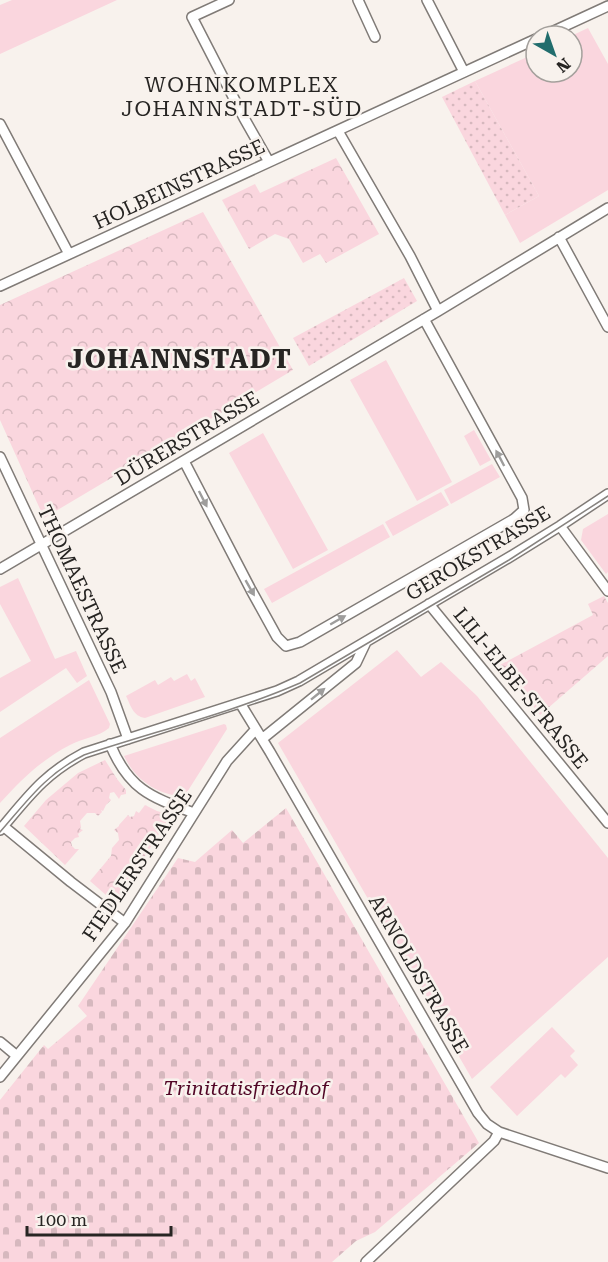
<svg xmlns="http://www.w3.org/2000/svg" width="608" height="1262" font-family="'Roboto Serif',serif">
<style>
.grass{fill:#fad6de}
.cemetery{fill:url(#cemetery-stones)}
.park{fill:url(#park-crowns)}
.garden{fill:url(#garden-dots)}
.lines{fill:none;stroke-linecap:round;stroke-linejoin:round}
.minor-casing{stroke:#807b77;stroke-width:12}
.minor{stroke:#fff;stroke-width:9}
.tram{stroke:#888480;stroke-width:1.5}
.oneway{fill:#9e9d9c}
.labels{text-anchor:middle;stroke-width:5;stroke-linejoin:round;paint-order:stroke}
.street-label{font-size:20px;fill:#272523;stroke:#f8f2ed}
.park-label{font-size:20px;font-style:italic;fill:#510626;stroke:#f8f2ed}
.neighbourhood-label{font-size:21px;letter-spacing:1.5px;fill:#272523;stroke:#f8f2ed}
.district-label{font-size:26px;font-weight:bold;letter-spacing:1.5px;fill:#272523;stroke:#f8f2ed}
</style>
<defs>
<pattern id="cemetery-stones" width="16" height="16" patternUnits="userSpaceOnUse" patternTransform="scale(1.5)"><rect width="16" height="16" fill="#fad6de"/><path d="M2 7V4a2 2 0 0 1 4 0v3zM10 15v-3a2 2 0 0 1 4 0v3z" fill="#d6b8be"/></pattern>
<pattern id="park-crowns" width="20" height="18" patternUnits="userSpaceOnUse" patternTransform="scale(1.5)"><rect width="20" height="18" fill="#fad6de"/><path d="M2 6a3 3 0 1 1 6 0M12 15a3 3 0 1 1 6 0" fill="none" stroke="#d6b8be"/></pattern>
<pattern id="garden-dots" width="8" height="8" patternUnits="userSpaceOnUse" patternTransform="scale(1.5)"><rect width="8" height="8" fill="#fad6de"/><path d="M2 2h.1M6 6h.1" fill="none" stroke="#d6b8be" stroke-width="1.8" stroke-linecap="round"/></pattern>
</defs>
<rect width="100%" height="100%" fill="#f8f2ed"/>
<path class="grass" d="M12,0H117L0,54V5Z
M588,28L608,64V190L520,243L505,215L539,196L475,81L536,53V72H572L571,36Z
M386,360L452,482L417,501L350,380Z
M474,430L491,460L480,466L464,436Z
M263,433L328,550L293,569L229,453Z
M492,464L500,477L451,504L444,490Z
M441,492L449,505L393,536L385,522Z
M608,514V572L606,574L581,540L583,529Z
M383,524L390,537L272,603L264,589Z
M18,578L55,659L76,651L87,676L77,683L66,668L0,712V678L31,661L0,604V587Z
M397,650L421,677L441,662L477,696L608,858V957L472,1079L278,743Z
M187,674L191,681L195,678L205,697L145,718C133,716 131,706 126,696L155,680L158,685L171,677L174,681Z
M89,680L110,724L109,728C99,737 82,738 70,745C41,760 21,780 0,803V738Z
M224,724L226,725L227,729L184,797C157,794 136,781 124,756Z
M552,1027L575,1051L570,1056L578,1065L565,1078L561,1074L517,1116L490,1087Z"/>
<path class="cemetery" d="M286,808L479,1143L375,1232L356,1241L332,1262H0V1100L44,1045L48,1049L87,1016L78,1006L178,858L195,862L232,830L243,843Z"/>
<path class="park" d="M336,158L379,234L326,263L320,254L303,263L289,239L275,234L249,249L222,200L255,184L260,193Z
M203,212L293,370L44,518L0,420V305Z
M604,596L608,603V656L540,715L500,665L593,615L588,604Z
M105,760L117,779L126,790V794L121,795L119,799L114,792L110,793L109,798L111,800L106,805L103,811L101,810L102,812L98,816L95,813H87L80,821L81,827L80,829L83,830L78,834L79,837L75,838L71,842L72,846L75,849H79L65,865L24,826L46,800L78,773Z
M145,805L157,811L171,815L115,903L90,881L111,856L112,848L119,840L118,833L114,830L119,826V825L128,815L130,817L134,816L136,811L139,813Z"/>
<path class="garden" d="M475,81L539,196L505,215L442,97Z
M404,278L417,301L309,366L293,338Z"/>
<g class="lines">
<g class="minor-casing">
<path id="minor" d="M229,0L192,17L244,118L269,162
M358,0L375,37
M427,0L464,72
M543,36L608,6
M0,124L69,254
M338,131L410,256L438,311
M559,237L608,327
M0,286L536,39
M0,457L111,692L128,739
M184,461L251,590L277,637L286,646L300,642L514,519L524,510L522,498L424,319
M560,526L608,591
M0,569L438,311L608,208
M429,604L608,823
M240,703L270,752L478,1113L487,1124L499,1132L608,1168
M262,739L356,663L366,642
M110,744C129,790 151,797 194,813
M3,826L71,882L125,923
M0,830C28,797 44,774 84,753L277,691L299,681L508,558L560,526L608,494
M0,1042L17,1056
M0,1077L125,923L227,761L256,729
M366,1262L494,1141L499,1132"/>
</g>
<use href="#minor" class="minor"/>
<path class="tram" d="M0,832C28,800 45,775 84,755C156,731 231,713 300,683L509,560L608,496"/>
</g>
<defs><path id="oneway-solid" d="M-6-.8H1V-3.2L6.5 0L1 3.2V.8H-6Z" transform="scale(1.5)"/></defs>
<g class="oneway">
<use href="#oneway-solid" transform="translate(500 458) rotate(-118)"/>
<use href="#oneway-solid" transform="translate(203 499) rotate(63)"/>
<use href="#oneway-solid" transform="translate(250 588) rotate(60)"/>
<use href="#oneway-solid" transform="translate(338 620) rotate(-30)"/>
<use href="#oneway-solid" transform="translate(318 694) rotate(-39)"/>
</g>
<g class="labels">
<g class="street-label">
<text transform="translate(179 184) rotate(-25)" y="7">HOLBEINSTRASSE</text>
<text transform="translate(187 438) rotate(-31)" y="7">DÜRERSTRASSE</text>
<text transform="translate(478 553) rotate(-31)" y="7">GEROKSTRASSE</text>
<text transform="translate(82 589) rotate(65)" y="7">THOMAESTRASSE</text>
<text transform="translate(521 688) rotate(51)" y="7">LILI-ELBE-STRASSE</text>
<text transform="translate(137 865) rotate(-56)" y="7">FIEDLERSTRASSE</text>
<text transform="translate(419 974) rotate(60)" y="7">ARNOLDSTRASSE</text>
</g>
<g class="park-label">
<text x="246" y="1095">Trinitatisfriedhof</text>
</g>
<g class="neighbourhood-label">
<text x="242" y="92">WOHNKOMPLEX<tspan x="242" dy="24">JOHANNSTADT-SÜD</tspan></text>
</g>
<g class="district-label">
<text x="180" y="368">JOHANNSTADT</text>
</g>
</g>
<g transform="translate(554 54) rotate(140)"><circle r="28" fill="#f8f2ed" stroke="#a4a09c" stroke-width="1.5"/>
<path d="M0-4.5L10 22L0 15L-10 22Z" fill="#216d6d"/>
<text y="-9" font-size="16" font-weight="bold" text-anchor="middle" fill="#272523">N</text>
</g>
<path d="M27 1226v9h144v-9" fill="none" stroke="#272523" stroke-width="3"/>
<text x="36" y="1226" font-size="18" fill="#272523" stroke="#f8f2ed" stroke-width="4.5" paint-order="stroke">100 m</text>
</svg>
